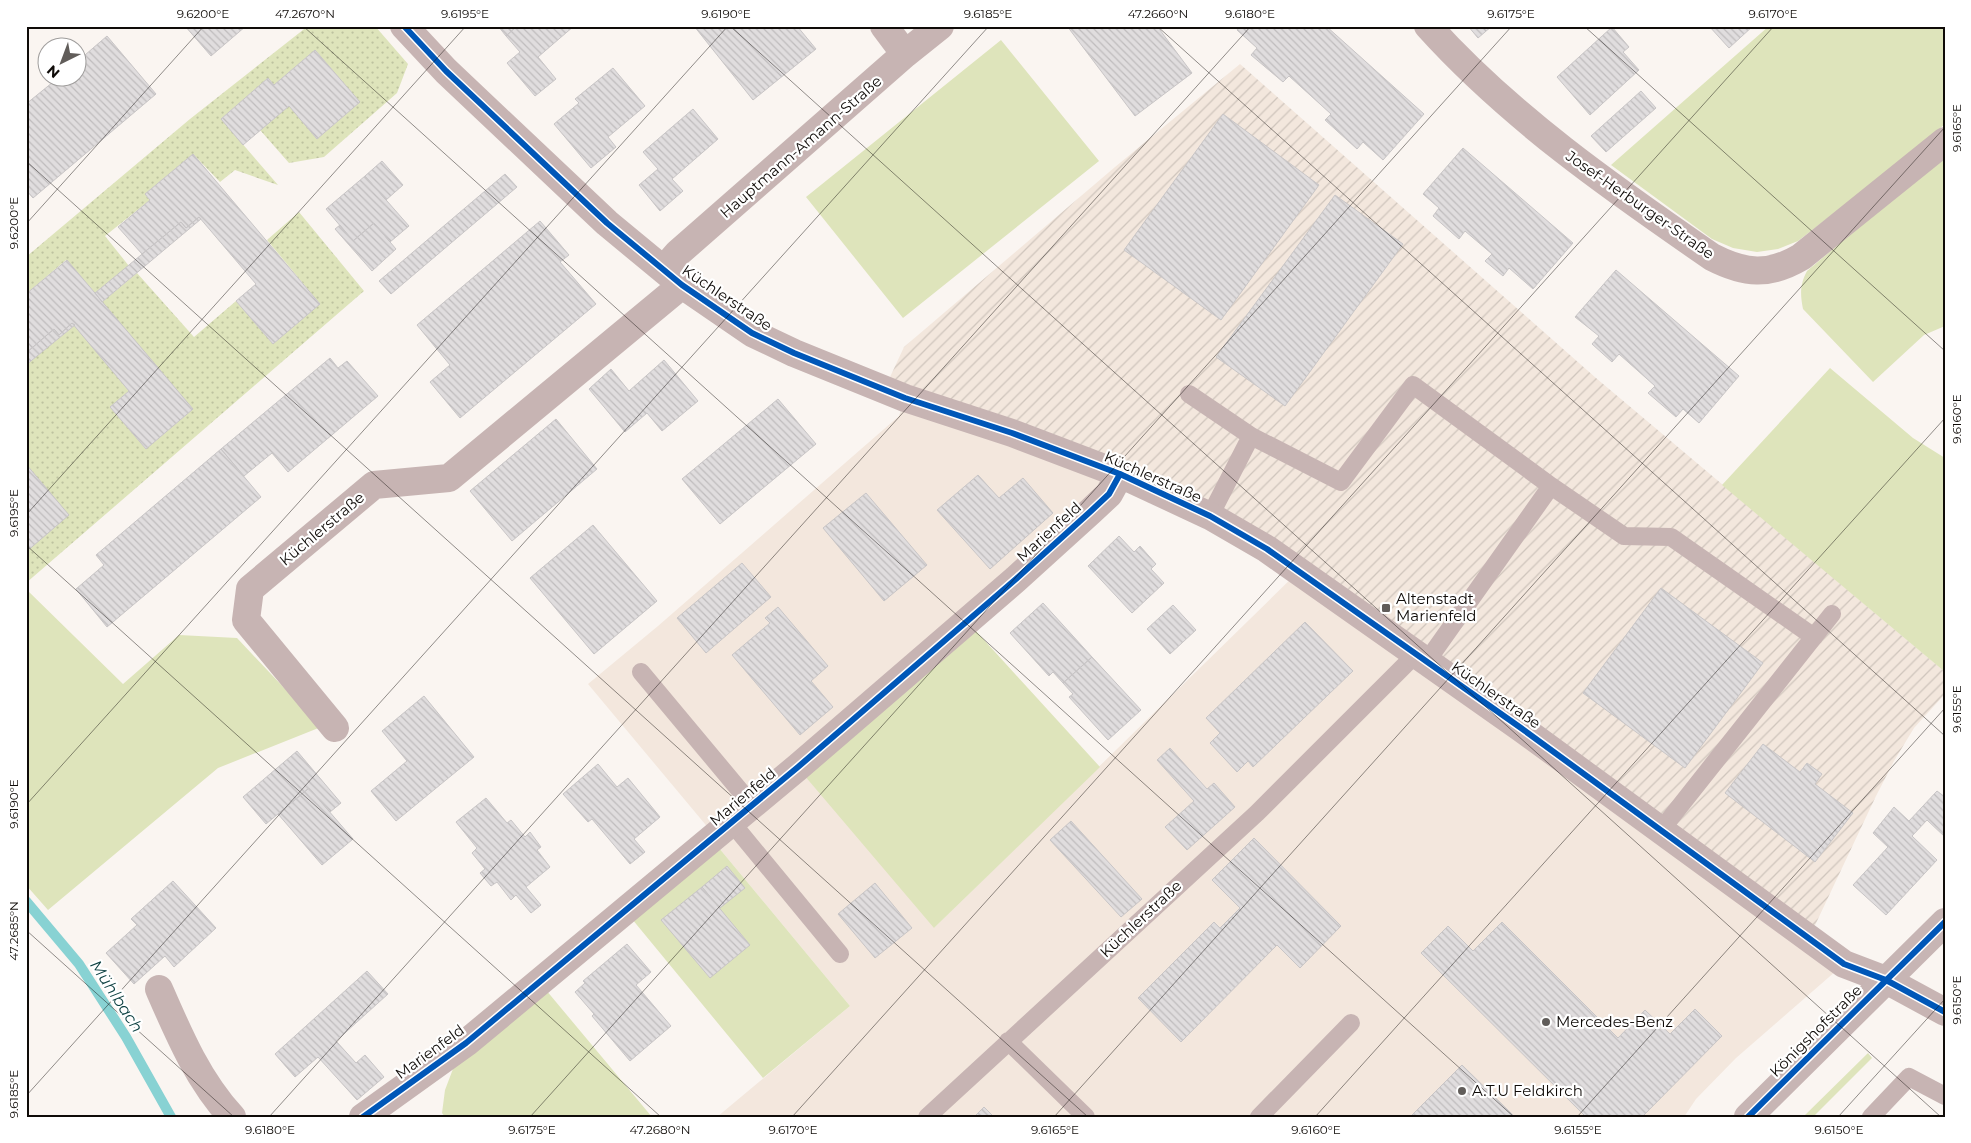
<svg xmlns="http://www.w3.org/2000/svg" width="1971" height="1143" font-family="Montserrat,sans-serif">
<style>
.built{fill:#f3e7dd}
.industrial{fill:url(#industrial-furrows)}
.grass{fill:#dee4bb}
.garden{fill:url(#garden-dots)}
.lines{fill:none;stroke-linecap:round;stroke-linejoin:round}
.stream{stroke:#88d2d3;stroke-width:10}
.building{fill:url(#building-back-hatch);stroke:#c8c5c6}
.service{stroke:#c7b4b3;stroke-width:18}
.minor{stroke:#c7b4b3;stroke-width:28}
.primary{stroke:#c7b5b4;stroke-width:28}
.cycleway-casing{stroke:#fff;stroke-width:9}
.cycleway{stroke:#0057b8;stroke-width:6}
.ticks{fill:none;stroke:#0f0b08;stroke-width:1;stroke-opacity:0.45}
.poi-dot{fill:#615d5a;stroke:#fff;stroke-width:2}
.labels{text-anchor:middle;stroke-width:4.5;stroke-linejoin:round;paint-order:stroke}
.street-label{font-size:15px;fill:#0f0b08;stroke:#fff}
.poi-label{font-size:15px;fill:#0f0b08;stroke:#fff;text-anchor:start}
.water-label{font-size:16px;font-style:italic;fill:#0e4142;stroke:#fff}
.neatline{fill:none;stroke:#0f0b08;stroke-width:2}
.ticks-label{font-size:12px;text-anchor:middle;fill:#0f0b08}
</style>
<defs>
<pattern id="industrial-furrows" width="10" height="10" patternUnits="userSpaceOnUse" patternTransform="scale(1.25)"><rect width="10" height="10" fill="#f3e7dd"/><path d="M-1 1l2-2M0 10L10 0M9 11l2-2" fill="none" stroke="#cfc5bc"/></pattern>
<pattern id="garden-dots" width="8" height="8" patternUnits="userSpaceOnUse" patternTransform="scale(1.25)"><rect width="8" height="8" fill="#dee4bb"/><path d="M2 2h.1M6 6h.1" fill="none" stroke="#bdc29f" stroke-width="1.8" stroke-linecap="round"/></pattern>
<pattern id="building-back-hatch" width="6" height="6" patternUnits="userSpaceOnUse" patternTransform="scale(1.25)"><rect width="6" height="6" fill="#e0ddde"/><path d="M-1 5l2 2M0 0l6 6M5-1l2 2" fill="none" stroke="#bfbcbd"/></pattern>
</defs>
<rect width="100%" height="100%" fill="#faf5f1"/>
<path class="built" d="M905,398L1120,474L978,613L934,928L1299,571L1844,964L1736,1058L1696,1099L1684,1117H717L850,1006L719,848L715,836L588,684L658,626L899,416Z"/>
<path class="industrial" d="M1240,64L1596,378L1945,672V694L1914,728L1894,761L1876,796L1809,938L1267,549L884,390L904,347L1115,167Z"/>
<path class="grass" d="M1769,26H1945V124L1886,173L1798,241L1778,249L1757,252L1733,248L1712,239L1611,165Z
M1001,40L1099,161L903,318L806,197Z
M1945,154V326L1924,335L1873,382L1803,309C1800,294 1800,284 1807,271Z
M1830,368L1913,438L1945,458V672L1722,485Z
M26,589L123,684L179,635L237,638L321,727L218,768L48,910L26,885Z
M975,630L1100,767L934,928L804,775Z
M719,848L850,1006L763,1078L632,919Z
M546,990L652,1117H445L442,1113L445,1090L456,1061Z
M1868,1053L1872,1058L1813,1117H1803Z"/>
<path class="garden" d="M308,26H375L408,64L397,93L324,157L289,163L260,130L289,106L317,139L360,102L315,50L274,85L268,78L221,119L278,185L235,170L220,182L193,154L145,194L150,200L105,236L129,266L95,293L66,260L26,294V257L190,119Z
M299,212L364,291L26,583V365L75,325L129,391L110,407L146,449L193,409L102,302L137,273L194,337L236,301L273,344L320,304L267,240Z"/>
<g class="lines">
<path class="stream" d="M26,901L79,964L126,1037L171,1117"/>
</g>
<path class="building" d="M185,26H246L211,56Z
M498,26H517L506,36Z
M517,26H574L538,57L556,79L535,96L507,63L520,52L506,36Z
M694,26H797L816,49L753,100Z
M1067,26H1157L1192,73L1135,116Z
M1240,26H1326L1424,114L1383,160L1363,142L1357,149L1325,120L1331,114L1289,76L1283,82L1251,55L1257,48L1237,30Z
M1468,26H1492L1478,38Z
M1709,26H1753L1729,48Z
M1612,27L1629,47L1623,52L1639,70L1590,115L1557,77Z
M107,36L156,94L33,198L26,190V104L58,78H78V61Z
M315,50L360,102L317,139L289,106L243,145L221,119L268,78L274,85Z
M613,68L645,106L608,137L616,147L591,168L554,124L579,103L575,99Z
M1641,91L1656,108L1606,152L1591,136Z
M693,109L718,139L672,179L683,191L660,211L639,185L658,169L643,152Z
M1223,114L1319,185L1221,320L1124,250Z
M1463,148L1573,243L1533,289L1509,268L1503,276L1485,261L1492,254L1465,231L1459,239L1433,216L1439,208L1423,194Z
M193,154L320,304L273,344L236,301L256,284L199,217L186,228L181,222L142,254L118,227L150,200L145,194Z
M382,161L403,185L386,200L365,176Z
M505,174L517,187L391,294L379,281Z
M365,176L409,226L390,242L374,223L353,241L326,209Z
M1335,195L1403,244L1285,406L1216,357Z
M199,217L201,219L102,302L95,293L181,222L186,228Z
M540,221L569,255L560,262L596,304L460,418L430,382L450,365L417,325Z
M374,223L396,249L372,271L335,229L340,225L353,241Z
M67,260L193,409L146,449L110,407L129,391L72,323L59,335L54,329L26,353V294Z
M1616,270L1739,376L1699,423L1683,409L1676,417L1648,393L1655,386L1619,354L1612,362L1592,344L1599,336L1575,317Z
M72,323L75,325L26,365V353L54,329L59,335Z
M330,358L338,368L347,361L378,396L288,472L272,453L244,476L221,449Z
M664,360L698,401L662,431L647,413L625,432L589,389L611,369L629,391Z
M778,399L816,444L720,524L682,479Z
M556,419L597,469L512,541L470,491Z
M221,449L261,497L107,627L76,589L104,565L96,555Z
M26,464L69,515L26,552Z
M978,475L999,498L1023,478L1053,513L990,569L937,510Z
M866,493L927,565L884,601L823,528Z
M593,525L657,601L594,654L530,578Z
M1119,536L1134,552L1140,546L1156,564L1151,569L1164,583L1132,613L1088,566Z
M742,563L771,597L706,653L677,618Z
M1661,588L1763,663L1685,768L1583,693Z
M1043,603L1092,657L1063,683L1053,672L1049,676L1010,633Z
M1173,605L1196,630L1170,654L1147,629Z
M778,607L828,666L811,681L833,707L800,735L732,655L770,623L765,618Z
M1305,622L1353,671L1253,767L1248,761L1237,772L1210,743L1220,733L1206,718Z
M1092,657L1141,710L1108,740L1069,697L1073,694L1063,683Z
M424,696L474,757L396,821L371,791L407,761L382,731Z
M1763,744L1800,772L1807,763L1822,774L1815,784L1853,813L1815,862L1725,793Z
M1170,748L1207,789L1214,783L1235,807L1187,850L1165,827L1194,801L1157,760Z
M297,751L341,803L330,812L309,788L266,824L243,797Z
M598,764L617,787L628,778L660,817L634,839L645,852L630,864L592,819L588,822L563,794Z
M309,788L353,839L322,865L278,814Z
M1937,791L1945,797V837L1927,820L1912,836L1937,860L1886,915L1853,885L1888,847L1873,833L1894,807L1909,821Z
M486,798L507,823L511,820L525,837L530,832L541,847L537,850L550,867L526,887L541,905L531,913L516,895L511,900L497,882L491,886L480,873L485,869L472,853L477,848L456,822Z
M1071,821L1142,899L1121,917L1050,840Z
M1254,838L1341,926L1300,968L1277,945L1181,1042L1138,998L1214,922L1220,928L1240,908L1212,880Z
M727,866L745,888L720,908L702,887Z
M173,881L216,928L174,967L165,956L134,984L106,953L137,925L131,919Z
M875,883L912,928L875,958L838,914Z
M702,887L750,945L710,978L661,920Z
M1502,922L1618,1038L1645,1010L1670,1034L1695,1009L1722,1036L1642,1117H1586L1421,953L1448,926L1473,951Z
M627,944L651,972L636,985L671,1026L630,1061L592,1016L594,1014L575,992L585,983L583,981Z
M367,971L388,994L336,1041L356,1063L365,1055L384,1077L357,1100L318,1057L295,1077L275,1054Z
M1462,1065L1515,1117H1410Z
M984,1107L994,1117H974Z"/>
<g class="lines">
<path class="service" d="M1189,394L1251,436L1341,482L1413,385L1551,486L1427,661
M1551,486L1624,536L1671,537L1814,637
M1210,516L1251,436
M641,672L752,805
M732,823L840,954
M1661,830L1832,614
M1008,1041L1086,1117
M927,1117L1257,813L1416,654
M1259,1117L1351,1023
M1871,1117L1909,1077L1945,1096"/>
<path class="minor" d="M404,26L446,71L607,223L682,285L752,333L794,353L905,398L1012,433L1120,474L1210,516L1267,549L1521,728L1844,964L1886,980L1945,1012
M884,26L905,54
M1428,26C1510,117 1612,188 1712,257C1745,274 1769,276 1801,257L1945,141
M664,269L678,253L905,54L940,26
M335,728L246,620L250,589L374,485L449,478L682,285
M159,989C179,1035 198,1080 232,1117
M363,1117L466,1043L798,767L1016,579L1091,511L1109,494L1120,474"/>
<path class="primary" d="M1748,1117L1945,922"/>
<g class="cycleway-casing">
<path id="cycleway" d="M404,26L446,71L607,223L682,285L752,333L794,353L905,398L1012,433L1120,474L1210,516L1267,549L1521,728L1844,964L1886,980L1945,1012
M363,1117L466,1043L798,767L1016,579L1091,511L1109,494L1120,474
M1748,1117L1945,922"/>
</g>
<use href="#cycleway" class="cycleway"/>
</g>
<path class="ticks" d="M303,26L1514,1117M730,26L1941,1117M1157,26L1945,736M1584,26L1945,351M26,161L1088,1117M26,224L204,26M26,515L466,26M26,545L661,1117M26,805L728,26M26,930L234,1117M26,1096L989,26M269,1117L1251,26M530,1117L1512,26M792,1117L1774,26M1054,1117L1945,127M1315,1117L1945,418M1577,1117L1945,708M1838,1117L1945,999"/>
<g class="poi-dot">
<rect x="1381" y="603" width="10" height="10" rx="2.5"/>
<circle cx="1546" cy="1022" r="5"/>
<circle cx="1462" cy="1091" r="5"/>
</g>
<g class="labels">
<g class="street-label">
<text transform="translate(801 147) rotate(-41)" y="5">Hauptmann-Amann-Straße</text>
<text transform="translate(1640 205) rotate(35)" y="5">Josef-Herburger-Straße</text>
<text transform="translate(727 298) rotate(34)" y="5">Küchlerstraße</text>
<text transform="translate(1153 477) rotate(24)" y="5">Küchlerstraße</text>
<text transform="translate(322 529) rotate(-40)" y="5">Küchlerstraße</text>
<text transform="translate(1049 532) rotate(-42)" y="5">Marienfeld</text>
<text transform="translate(1496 695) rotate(35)" y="5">Küchlerstraße</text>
<text transform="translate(743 797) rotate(-40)" y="5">Marienfeld</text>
<text transform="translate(1141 919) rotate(-43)" y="5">Küchlerstraße</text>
<text transform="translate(1816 1031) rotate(-45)" y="5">Königshofstraße</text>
<text transform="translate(430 1052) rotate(-36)" y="5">Marienfeld</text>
</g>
<g class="poi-label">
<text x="1396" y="604">Altenstadt<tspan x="1396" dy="17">Marienfeld</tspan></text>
<text x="1556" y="1027">Mercedes-Benz</text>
<text x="1472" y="1096">A.T.U Feldkirch</text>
</g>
<g class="water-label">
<text transform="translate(117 996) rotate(57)" y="6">Mühlbach</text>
</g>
</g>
<rect width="1971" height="1143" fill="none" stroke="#ffffff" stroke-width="55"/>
<g transform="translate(62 62) rotate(222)"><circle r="24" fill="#ffffff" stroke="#9f9d9c"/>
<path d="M0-4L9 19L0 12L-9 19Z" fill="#615d5a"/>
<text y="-8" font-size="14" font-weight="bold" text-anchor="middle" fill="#0f0b08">N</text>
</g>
<rect x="28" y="28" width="1916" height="1088" class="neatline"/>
<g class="ticks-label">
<text x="203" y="18">9.6200°E</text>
<text x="305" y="18">47.2670°N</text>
<text x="465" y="18">9.6195°E</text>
<text x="726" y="18">9.6190°E</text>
<text x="988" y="18">9.6185°E</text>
<text x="1158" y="18">47.2660°N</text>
<text x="1250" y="18">9.6180°E</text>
<text x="1511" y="18">9.6175°E</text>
<text x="1773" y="18">9.6170°E</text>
<text transform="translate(1957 128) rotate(-90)" y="4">9.6165°E</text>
<text transform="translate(14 223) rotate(-90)" y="4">9.6200°E</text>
<text transform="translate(1957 419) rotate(-90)" y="4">9.6160°E</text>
<text transform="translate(14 513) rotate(-90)" y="4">9.6195°E</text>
<text transform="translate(1957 709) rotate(-90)" y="4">9.6155°E</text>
<text transform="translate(14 804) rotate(-90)" y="4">9.6190°E</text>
<text transform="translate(14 931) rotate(-90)" y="4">47.2685°N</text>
<text transform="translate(1957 1000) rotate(-90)" y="4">9.6150°E</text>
<text transform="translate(14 1094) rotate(-90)" y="4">9.6185°E</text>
<text x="270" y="1134">9.6180°E</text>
<text x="532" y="1134">9.6175°E</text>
<text x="660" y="1134">47.2680°N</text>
<text x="793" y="1134">9.6170°E</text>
<text x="1055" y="1134">9.6165°E</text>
<text x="1316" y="1134">9.6160°E</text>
<text x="1578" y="1134">9.6155°E</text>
<text x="1839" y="1134">9.6150°E</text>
</g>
</svg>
